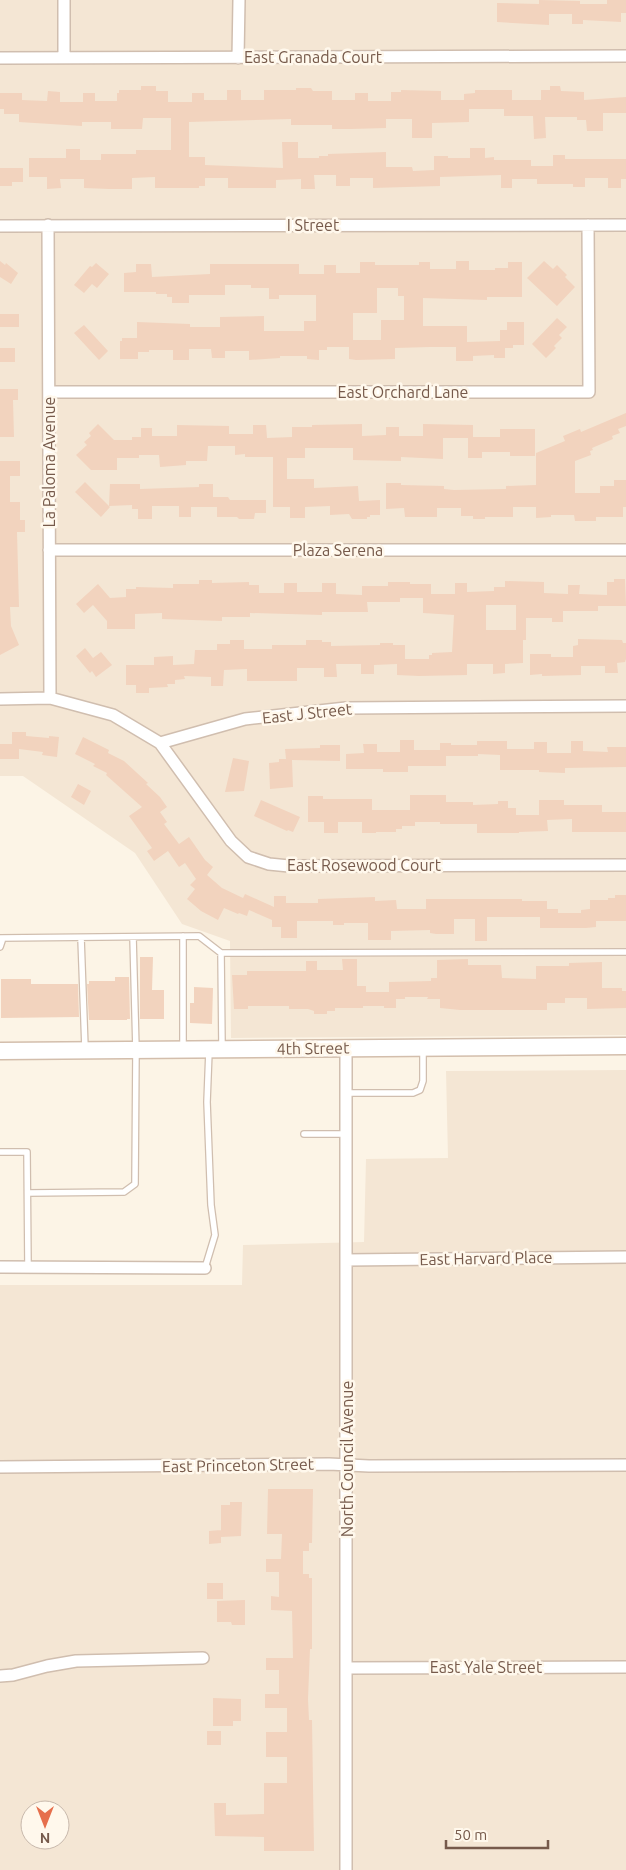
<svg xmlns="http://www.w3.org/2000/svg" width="626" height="1870" font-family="Ubuntu,sans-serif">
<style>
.residential{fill:#f4e6d4;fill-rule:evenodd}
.building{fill:#f2d3be;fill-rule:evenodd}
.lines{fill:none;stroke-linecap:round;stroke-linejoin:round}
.service-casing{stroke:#d0beaf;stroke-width:8}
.minor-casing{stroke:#d0beaf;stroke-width:14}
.secondary-casing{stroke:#d3beac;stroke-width:19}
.service{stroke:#fff;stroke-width:5.5}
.minor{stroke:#fff;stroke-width:11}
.secondary{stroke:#fff;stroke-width:16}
.labels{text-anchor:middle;stroke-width:5;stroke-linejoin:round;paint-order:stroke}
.street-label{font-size:16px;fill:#765a4b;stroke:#fff8ec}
</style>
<rect width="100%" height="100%" fill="#fcf4e6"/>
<path class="residential" d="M0,0H626V1035L231,1038L230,941L182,924L135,853L23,776H0Z
M626,1070V1870H0V1285H242L243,1245L364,1242L366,1159L448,1158L446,1071ZM30,1810H60V1840H30Z"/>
<path class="building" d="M539,0L580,1V4H607V0H626V13H621V22L583,20V24H572V14H549V25L497,22V3L539,4Z
M141,86H156V91H168V102H192V93H204V100H227V90H241V100H264V90H296V88H311L313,91H332V100H355V93H368V101H391V92H401V90L441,91V100H464V94L475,93V90H512V100H541V90H550V86H560L561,91L584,92V100L626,97V113H603V131H587L586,120H577V117H545L546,138L534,139L533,116H504V109H469V122L432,123V138H412V119H386V128L351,129H332V125H291V119L189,122V157H205V165L283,168L282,142H298V158H319V156H328V154L386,152V167H412L413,171L434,170V156H448V158H470V148H485V158L494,157V160H531V166H553V155H565V159H626V179H621V188H608V178H585V187H573V184H537V179H512V188H501V175L440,177V186L373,188V178H350V186H336V175H314L315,189H301V179L276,180V188H228V178H205V186H199V188H155V177L132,178V189H109L84,188V179H60L61,188L47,189V177H29V158H66V149H80V160H101V154H136V150H171V118H143L142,129H111V122H82V126L19,122V114H4V109H0V93H22V100L47,101L48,91L60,92V102H83V93H95V101H117V93H119V90H141Z
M0,168H23V182H12V186H0Z
M0,261L5,265L6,263L18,273L11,284L0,277Z
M456,261H469V270H495V268H508V262H522V297H487V300L423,298V326H467V342L500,341V330H507V322H524V345H513V348H505V358H494V355L473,356V361H456V347H430L395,348V359L356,360L349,359V347H327V350H319V360L307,359V356H280V358L249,360V351H225V358H212L211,349H189V360H173V350H149V352H138V359H120V341H122V338H137V322L190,324V327H220V317L264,316V331H304V321H316V295H279V299H269V288H251V285H225V295H189V303H172V297H167V294H156V292H124V273L136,272V264H151L152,277L210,274V264H299V274H324V265H336V273H360V262H375V265H419V262H430V269H456ZM377,288H398V296H404V320H381V340H353V313H377Z
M544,261L553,269L557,265L567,275L565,277L575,287L557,306L527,278Z
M96,263L109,274L97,288L92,284L84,293L74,285L90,266L92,267Z
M0,314H19V327H0Z
M557,318L567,327L559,335L562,338L554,346L556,348L546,358L532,344Z
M84,325L108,351L99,360L74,333Z
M0,348H15V362H0Z
M0,389H18V400H13L14,437H0Z
M626,413V426L618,429L620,433L612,436L613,439L592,448L593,450L590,451L591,455L575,461V493H600V486H614V480H626V507H623V517H596V521H575L574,515H551V517L536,518V507H513V517H485V519H473V516H461V508H437V517H405L404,508L386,509V483H401V485L444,486V489L454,490L506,489V486L536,485V453L565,441L563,436L580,429L581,432Z
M98,424L114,440H132V437H141V428H152V436H177V425L229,426V434H253V425H266L267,438L292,437V427H312V425L362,424V436L386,435V427H399V436H423V424L473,425V437H500V429H535V456H510V452H482V458H468V438H443V459L401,457V461L353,460V448H305V458H287V479H314V488L358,486L359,501L380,500V515H370V517H367V519H352L349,514L330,515V506L305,507V518H290V507H273V457H245V454L235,455V446H208L207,461H186V465L160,467L159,455H139V458H117V470H91L76,455L87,445L84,442L91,436L89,433Z
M0,461H20V476H10V502H20V520H25V532H17L19,607H10L11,626L19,645L0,655Z
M85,482L110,507L101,517L75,492Z
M110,484H140V489L199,487V484H213V497H228L230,500H266V513H255L254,519H239L237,517H217V507H191V517H179V506H152V519H138V509H132V505L109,506Z
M614,579H625L626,606H598V611H563V622H552V618H526V640H523V663L505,664V673L493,674V664H467V675L419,676L397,675V664L374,665V674H361V664H336L337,677H324V668H297V681H247V669L224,670L223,686H211V677L184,676L185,679L175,680V684H167L168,687L149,688V693H136V685H126V665H154V657L173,656V665L194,664L195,650H217V644H230V640H244V649H272V645H306V640H322V642H331V646L380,645V643H393V645H405V659H429V655H432V653L452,652L454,615L423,613V598H400V602H367L368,612H322V615L250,613V617H222V621L162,619V613L135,614V629H107V621L93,605L84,613L76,604L98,584L110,598L126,597V589H136V587L173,588V584H199V580H212V583L249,582V585H259V593H284V583H297V592H322V583H336V594L362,595V586H388V582H410V584H431V594H455V583H467V592L494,591V587H505V581L544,582V593L568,594V585H580L579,594L607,595V582H614ZM486,605H516V630H486Z
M578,639L622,640L623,643H626V659L625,662L617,663L618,673H605V666H581V675L542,676V674L530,675V654H551V657H573V646L578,645Z
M85,648L93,658L101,652L112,665L96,677L92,671L90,673L76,656Z
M12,732H26V736L49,738V736L59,737L57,757L42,755L43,752L19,749V759H0V744H12Z
M83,737L109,750L108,753L124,761L148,783L146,784L160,797L167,807L160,812L167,822L164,824L179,844L189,837L205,860L213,867L207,875L222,888L243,898L245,894L274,907V896H286V903H318V899L375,897V901L396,900L397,909H426V899H522V901H547V909H558V913H581V910L590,909V900H608V898H615V895H626V921H596V927L586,928H540V917H487V941H475V919H454V934H436L430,933V930L391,931V940H368V923H344V925H333V921H297V938H281V927H272V920L249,910L247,916L239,913L238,914L224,908L218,920L201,911L187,899L195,889L190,885L196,879L185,863L179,867L168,851L154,861L147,851L152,848L129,816L142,807L106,775L107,773L93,766L95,764L75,754Z
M400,740H414V750H440V743H451V745H477V741H507V749H534V742H547V753H571V741H583V751L608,752L607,747H626V767L565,768V773L539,772V770H500V755L478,754V756H446V766H408V772H383V769H346V754L364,753L363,744H377V752H400Z
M320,745H340V761L292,760L293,787L270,789L269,763L279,762V759H286L285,749L320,748Z
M233,758L249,761L244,791L225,792Z
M78,784L91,791L84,805L71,797Z
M410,795H446V802H473V805L498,804V801H508V808H516V815H539V800H564V805H602V812H626V832H572V819L547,820L548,831L519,832V833H477V824H440V822H415V826H402V829H396V832H376V833H362V822H338V833H324V822H308V796H323V799H372V810H410Z
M261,800L300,817L293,832L288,830L287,831L254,816Z
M140,957H153L152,990H164V1019H140Z
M342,959H357V986H366V992H389V982L431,981V978H437V960L468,959V965H501L502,978L536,979V966H569V963L602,962V988H622V991H626V1008L587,1009V998H565V1003H547V1010H460L440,1008V999H427L428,997H405V999H396V1008H384V1006H363V1008H335V1011H327V1014H314V1011L308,1009H289V1006H248V1009H234L232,975H247V971H306V961H317V970H343Z
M115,977H129L130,1019H127V1020H89L87,984H89V981H115Z
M1,979H31V984H78L79,1017L1,1018Z
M194,987L213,988L212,1024L190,1023V1003H194Z
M268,1489H313L312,1543H309V1551H303V1574H309V1578H312V1649H310L308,1699L309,1720H312L314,1851H264V1837L215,1836L214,1803H226V1815L264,1814V1783H287V1757H266V1732H287V1708H265V1694H279V1670H266V1658H293L292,1611L271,1610V1596L279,1597V1572H266V1559H281L282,1534H267Z
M230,1502H242L241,1536L221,1537V1505H230Z
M221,1530V1543L209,1544V1531Z
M207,1583H223V1599H207Z
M245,1600V1625H232L231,1622H217V1601Z
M213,1698L241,1699V1721H233V1726H213Z
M207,1731H221V1745H207Z"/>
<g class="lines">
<g class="service-casing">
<path id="service" d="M0,938L199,936L221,953L222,1047
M81,938L85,1048
M0,947L3,938
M221,953L626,952
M183,1047V936
M346,1093H413L420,1090L423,1081V1049
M304,1134H346
M0,1152H27L28,1267
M28,1193L124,1192L135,1184L136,1050L133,937
M205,1268L215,1235L211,1205L207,1102L209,1051"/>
</g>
<g class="minor-casing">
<path id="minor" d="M64,0V58
M0,58L626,56
M238,58L239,0
M48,225L50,698
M0,226L626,225
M49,392H589L588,225
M49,550H626
M0,699L50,698L113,715L160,743L245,719L346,708L626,706
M160,743L231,841L248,857L269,864L289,866L626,865
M346,1047V1870
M346,1260L626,1257
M0,1267L205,1268
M0,1467L329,1464L369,1466L626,1465
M347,1668L626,1667
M0,1676L13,1675L47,1666L76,1661L203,1658"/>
</g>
<g class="secondary-casing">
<path id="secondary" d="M0,1051L626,1046"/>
</g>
<use href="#service" class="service"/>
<use href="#minor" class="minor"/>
<use href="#secondary" class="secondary"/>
</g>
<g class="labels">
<g class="street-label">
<text x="313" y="63">East Granada Court</text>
<text x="313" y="231">I Street</text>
<text x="403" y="398">East Orchard Lane</text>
<text transform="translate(49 462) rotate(-90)" y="6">La Paloma Avenue</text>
<text x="338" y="556">Plaza Serena</text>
<text transform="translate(307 713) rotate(-6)" y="6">East J Street</text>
<text x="364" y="871">East Rosewood Court</text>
<text transform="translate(313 1048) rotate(-1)" y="6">4th Street</text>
<text transform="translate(486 1258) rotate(-1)" y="6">East Harvard Place</text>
<text transform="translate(347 1459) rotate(-90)" y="6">North Council Avenue</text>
<text transform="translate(238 1465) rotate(-1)" y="6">East Princeton Street</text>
<text x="486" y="1673">East Yale Street</text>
</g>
</g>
<g transform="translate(45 1825) rotate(180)"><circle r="24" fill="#fff8ec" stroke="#c8b9ac"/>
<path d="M0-4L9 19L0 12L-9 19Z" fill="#e66f4c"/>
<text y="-8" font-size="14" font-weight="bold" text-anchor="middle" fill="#765a4b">N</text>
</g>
<path d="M446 1840v8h102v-8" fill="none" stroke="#765a4b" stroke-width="2.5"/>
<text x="454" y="1840" font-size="15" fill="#765a4b" stroke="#fff8ec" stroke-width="4" paint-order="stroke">50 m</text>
</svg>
